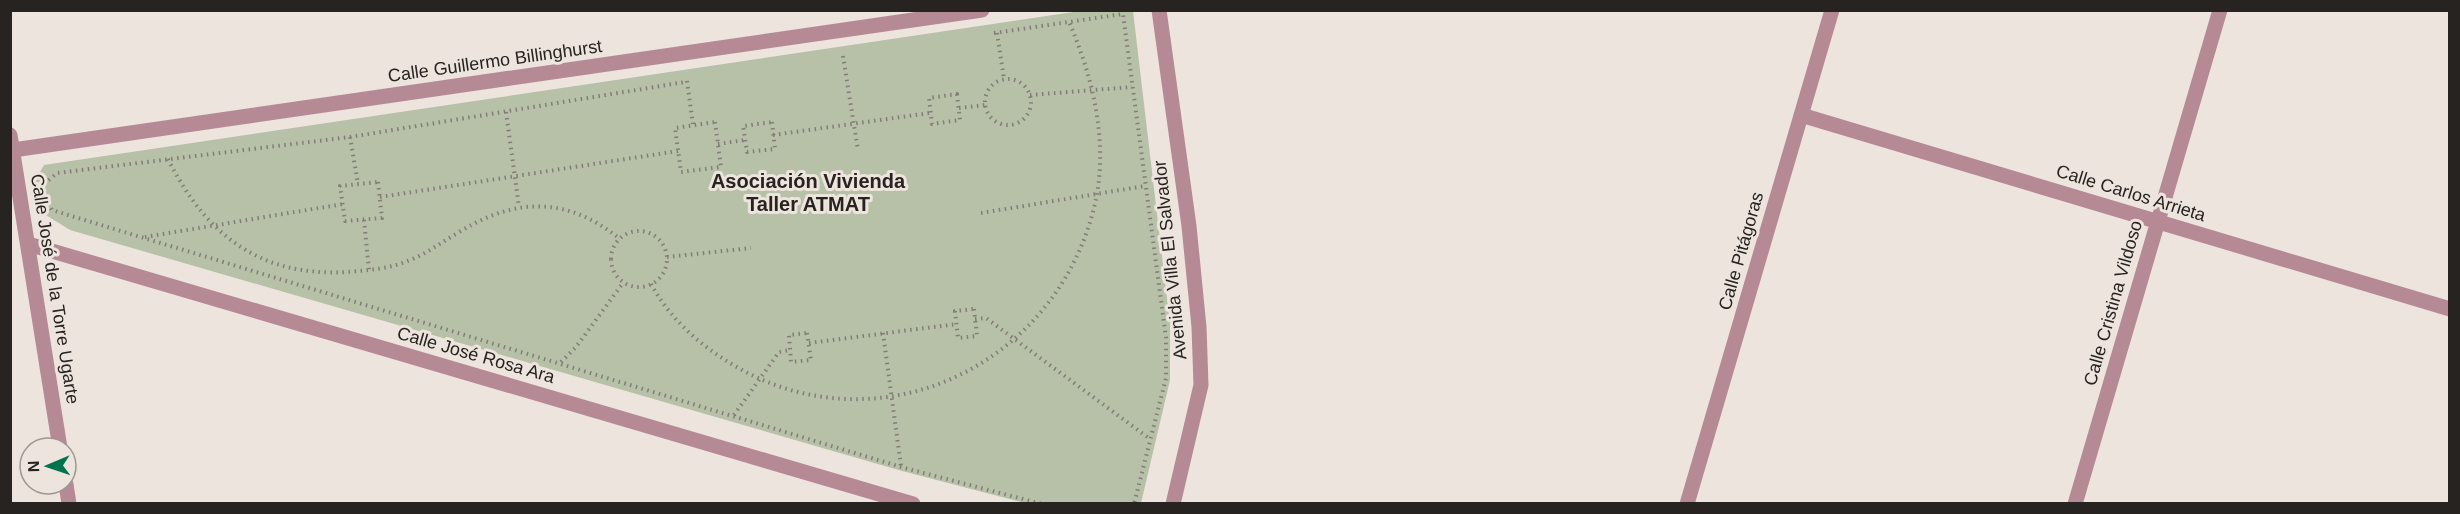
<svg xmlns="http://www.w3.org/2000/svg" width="2460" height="514" font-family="Arial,sans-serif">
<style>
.green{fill:#b7c1a7}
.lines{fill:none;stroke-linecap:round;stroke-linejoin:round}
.path{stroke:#827d78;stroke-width:4;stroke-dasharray:1.5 4.5;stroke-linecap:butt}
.minor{stroke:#b58a95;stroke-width:15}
.labels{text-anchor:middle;stroke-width:6;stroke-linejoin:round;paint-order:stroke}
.street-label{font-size:18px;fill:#262320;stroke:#ece4dd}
.neighbourhood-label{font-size:20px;font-weight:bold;fill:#262320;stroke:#ece4dd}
</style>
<rect width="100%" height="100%" fill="#ece4dd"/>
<path class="green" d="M1087,10L1133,11L1170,324V380L1141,503H1025L902,471L70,230L41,212L31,188L44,165Z"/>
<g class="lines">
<path class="path" d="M994,33L1123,14L1166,338V378L1134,504
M997,33L1004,79
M843,56L858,150
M985 102a23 23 0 1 1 46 0a23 23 0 1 1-46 0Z
M687,81L693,125
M957,94L960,120L932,124L929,98Z
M1030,95L1132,87
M959,108L985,105
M506,112L519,207
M715,122L721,167L681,172L675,128Z
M772,122L775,149L747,152L743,126Z
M773,135L930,113
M350,137L358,184
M718,144L745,140
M168,159C206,235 260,277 347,272C369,270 390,269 410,260C428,253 443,241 461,231C517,197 568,197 620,239
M378,182L382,218L345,221L340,186Z
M44,184L57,173L350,137L685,82
M380,197L678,151
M48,203L52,210L68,215L901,467L1042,504
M981,213L1145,186
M364,220L369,270
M611 259a28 28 0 1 1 56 0a28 28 0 1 1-56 0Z
M145,237L343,204
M667,257L751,248
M651,284C672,322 704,349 742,370C890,450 1066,357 1097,194C1107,136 1092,75 1069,22
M974,309L977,336L958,338L955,311Z
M975,319L986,318L1150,439
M807,333L811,360L791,362L789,335Z
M883,333L901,466
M809,343L957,324
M561,362L576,347L623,283
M734,415L779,352L790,350"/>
<path class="minor" d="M1159,10L1189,226L1199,327L1201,385L1173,504
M1801,115L2450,309
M10,135L60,448
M13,150L982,10
M28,244L913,504
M66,484L69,504
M1687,504L1832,10
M2075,504L2220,10"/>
</g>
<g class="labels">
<g class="street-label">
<text transform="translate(495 61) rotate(-8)" y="6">Calle Guillermo Billinghurst</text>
<text transform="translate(2131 193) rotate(17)" y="6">Calle Carlos Arrieta</text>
<text transform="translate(1741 251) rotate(-74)" y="6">Calle Pitágoras</text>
<text transform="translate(1170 260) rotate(-96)" y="6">Avenida Villa El Salvador</text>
<text transform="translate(55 289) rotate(81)" y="6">Calle José de la Torre Ugarte</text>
<text transform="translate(2113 303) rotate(-74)" y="6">Calle Cristina Vildoso</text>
<text transform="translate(476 355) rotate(16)" y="6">Calle José Rosa Ara</text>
</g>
<g class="neighbourhood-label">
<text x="808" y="188">Asociación Vivienda<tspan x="808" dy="23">Taller ATMAT</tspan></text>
</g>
</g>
<rect width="2460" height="514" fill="none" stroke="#262320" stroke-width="24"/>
<g transform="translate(48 466) rotate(268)"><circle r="28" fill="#ece4dd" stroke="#9d9791" stroke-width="1.5"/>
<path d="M0-4.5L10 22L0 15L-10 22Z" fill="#01744e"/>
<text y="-9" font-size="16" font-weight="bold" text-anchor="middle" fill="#262320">N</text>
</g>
</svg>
